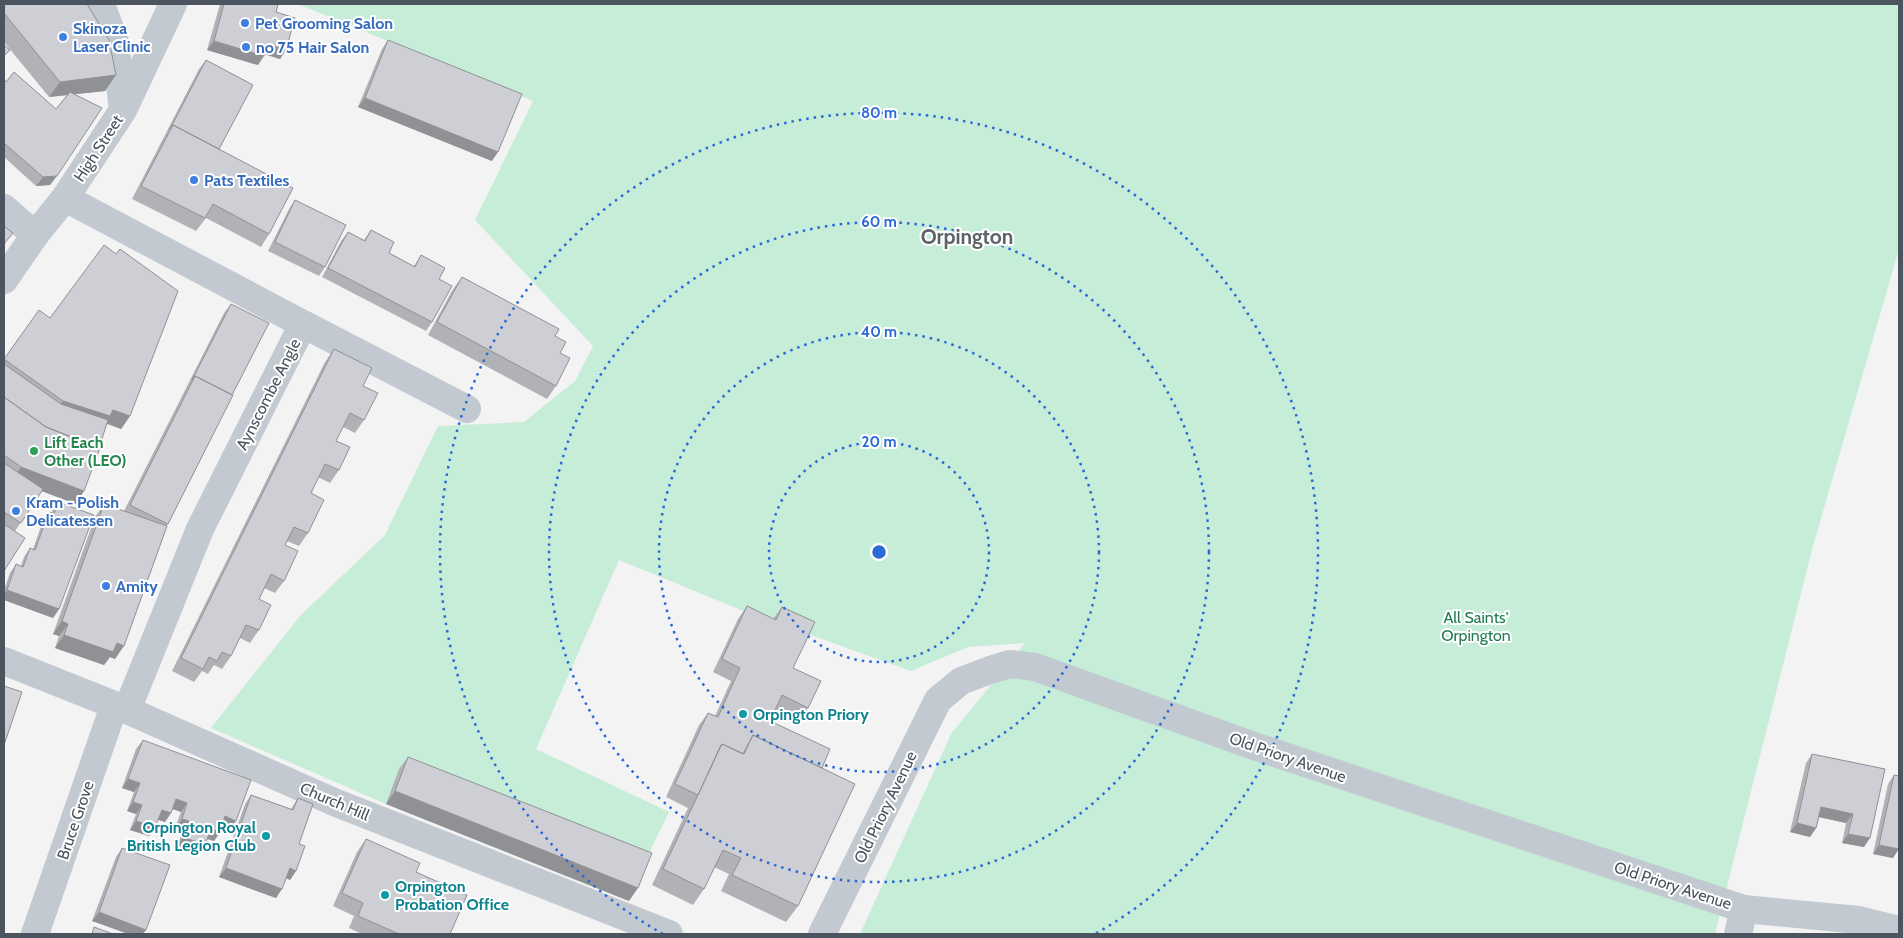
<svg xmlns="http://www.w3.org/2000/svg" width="1903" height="938" font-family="Cabin,sans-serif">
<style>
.green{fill:#c6edd8}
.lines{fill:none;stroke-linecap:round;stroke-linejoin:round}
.minor{stroke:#c2c9d0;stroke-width:28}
.tertiary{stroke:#c2c9d0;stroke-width:28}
.wall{fill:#b0b2b6}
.shaded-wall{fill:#909194}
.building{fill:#cdcfd4;stroke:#909194}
.ring{fill:none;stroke:#2b69d6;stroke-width:2.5;stroke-dasharray:2.5 5}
.shop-dot{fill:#3f7fe0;stroke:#fff;stroke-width:2}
.leisure-dot{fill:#2e9e5b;stroke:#fff;stroke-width:2}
.culture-dot{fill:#0f9aa8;stroke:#fff;stroke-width:2}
.labels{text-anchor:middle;stroke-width:4;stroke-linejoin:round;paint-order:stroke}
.shop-label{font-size:16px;font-weight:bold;fill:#366cbe;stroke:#fff;text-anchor:start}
.street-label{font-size:16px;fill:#4c545f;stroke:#fff}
.leisure-label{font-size:16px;font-weight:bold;fill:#27864d;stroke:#fff;text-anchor:start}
.park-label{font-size:16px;fill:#207c55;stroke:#fff}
.culture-label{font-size:16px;font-weight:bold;fill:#0d838f;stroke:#fff;text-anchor:start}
.district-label{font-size:21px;font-weight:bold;fill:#5f6267;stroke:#fff}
.centre{fill:#2b69d6;stroke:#fff;stroke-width:2.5}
.ring-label{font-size:15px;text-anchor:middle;font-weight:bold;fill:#2b69d6;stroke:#fff;stroke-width:4;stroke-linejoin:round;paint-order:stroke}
</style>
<rect width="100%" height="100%" fill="#f4f3f3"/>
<path class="green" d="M298,4H1899V249L1813,546L1715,934H860L951,734L1025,643L968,647L911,671L741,610L619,560L536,749L669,812L643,866L400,770L386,804L211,728L300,616L385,535L438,426L524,422L575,381L593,346L475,220L533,101Z"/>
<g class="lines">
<path class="minor" d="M65,198L303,324L200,529L127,710
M4,208L35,235
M303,324L467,409
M4,661L127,710L334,802L669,934
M35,934L114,706
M822,934L938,700L961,681L990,670L1010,664L1035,667L1251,745L1744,909L1859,920L1899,930
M1738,934L1744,909"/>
<path class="tertiary" d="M101,4L115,42L123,110
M4,280L35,235L65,198L123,110L173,4"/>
</g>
<path class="wall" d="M4,4L116,75L105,91L76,94L50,185L36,186L4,157V79L6,82L56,109L67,95L49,97L4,42Z
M220,4H278L276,12L286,50L280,59L264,54L258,65L207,50Z
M388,40L492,161L358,107L382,49Z
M206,60L219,149L269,234L261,247L206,218L196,231L132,199L199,69Z
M295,200L325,267L319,276L268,251L289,209Z
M371,230L389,253L414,266L421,255L439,279L432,322L426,331L322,277L341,241L348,232L364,240Z
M462,277L555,336L560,353L556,386L547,399L428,335L453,289Z
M231,304L232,395L167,526L115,659L110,657L104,665L55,648L59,636L53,634L95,517L104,504L124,511L224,313Z
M334,349L363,386L364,420L355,433L343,427L336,441L339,470L330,483L318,477L311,493L308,533L299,546L287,541L285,545L284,581L275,593L264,588L259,599V630L250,643L240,638L231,656L222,669L214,665L208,674L202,671L194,682L172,671L325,362Z
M4,358L130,416L121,429L106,423L76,504L42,491L15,531L4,571Z
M58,502L59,609L53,618L4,600V590L10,573L16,564L21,566L24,557L30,548L33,549L43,521L49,512L51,513Z
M747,606L773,619L782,607L793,668L808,708L799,721L775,709L770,721L822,768L798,906L786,922L721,891L729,874L714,867L704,889L693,905L652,885L688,808L666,797L699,725L708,713L715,716L731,681L713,672L738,619Z
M143,740L230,830L222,826L220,832L214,841L207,839L205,845L199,854L177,846L183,830L175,828L181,812L173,809L165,822L158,820L149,836L130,830L136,814L127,811L134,792L122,788L136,749Z
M1812,754L1885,769L1864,847L1842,843L1846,823L1819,817L1816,828L1810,837L1790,832L1806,763Z
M408,757L629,901L386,804L399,769Z
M1894,775L1893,858L1873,854L1888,784Z
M251,795L291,809L298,798L299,844L296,871L290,880L286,878L276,898L219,877L245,804Z
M366,839L416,872L450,934H362L349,928L354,916L333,906L357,852Z
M122,848L143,934L92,921L116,857Z"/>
<path class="shaded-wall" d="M214,41L264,56L258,65L207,50Z
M267,44L286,50L280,59L261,53Z
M116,75L105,91L49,97L60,82Z
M365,98L498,152L492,161L358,107Z
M57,176L50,185L36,186L43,177Z
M63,401L113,410L130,416L121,429L105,423L54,413Z
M21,467L84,491L76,504L12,480Z
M7,590L59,609L53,618L4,600V594Z
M62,621L68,624L59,636L53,634Z
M64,635L117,643L124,646L115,659L110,657L104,665L55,648Z
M128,779L140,783L134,792L122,788Z
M395,791L638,888L629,901L386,804Z
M176,799L187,803L181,812L170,808Z
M133,802L142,805L136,814L127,811Z
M1821,807L1853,814L1846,823L1814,816Z
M162,810L171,813L165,822L156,819Z
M225,816L236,821L230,830L219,825Z
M182,819L189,821L183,830L175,828Z
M136,821L155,827L149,836L130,830Z
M1797,823L1816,828L1810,837L1790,832Z
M211,829L220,832L214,841L205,838Z
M1848,834L1870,838L1864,847L1842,843Z
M183,837L205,845L199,854L177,846Z
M1879,845L1899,849L1893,858L1873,854Z
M226,868L282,889L276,898L219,877Z
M290,868L296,871L290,880L284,877Z
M99,912L146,930L143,934H128L92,921Z"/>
<path class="building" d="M4,4H87L109,40L116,75L60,82L4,13Z
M224,4H278L276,12L295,18L286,50L267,44L264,56L214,41Z
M388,40L522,94L498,152L365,98Z
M4,45L10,50L4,56Z
M206,60L253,85L219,149L173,125L170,129Z
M14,72L56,109L70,92L102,108L57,176L43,177L4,143V79L6,82Z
M173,125L293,188L269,234L213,204L205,218L141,186Z
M295,200L346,225L325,267L275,242Z
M4,226L13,233L4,244Z
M371,230L394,242L389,253L415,267L421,255L445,268L439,279L452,286L432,322L328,268L348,232L365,241Z
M104,245L116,254L120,249L178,291L130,416L113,410L110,416L63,401L4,359L39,310L50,318Z
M462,277L559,329L555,336L566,342L560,353L570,358L556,386L437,322Z
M231,304L269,323L232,395L195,376L192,380Z
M334,349L372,368L363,386L378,393L364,420L350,413L336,441L350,447L339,470L325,464L311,493L324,500L308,533L294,527L285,545L298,551L284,581L271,574L259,599L271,605L259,630L246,625L231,656L222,652L217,661L209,657L203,669L181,658Z
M4,364L61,404L108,420L99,448L46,427L4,397Z
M195,376L233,395L168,524L130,505Z
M4,397L46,427L100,448L84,491L21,467L4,455Z
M4,463L43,489L21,523L4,512Z
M58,502L94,515L59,609L7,590L16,564L23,567L30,548L35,550L49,512L54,514Z
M104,504L167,526L124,646L117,643L113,652L64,635L68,624L62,621Z
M4,524L25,538L4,571Z
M747,606L776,620L782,607L815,622L793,668L821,681L808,708L782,695L770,721L830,749L822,768L753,735L743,754L722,744L720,747L698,795L675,784L708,713L718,717L740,668L722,659Z
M4,686L22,692L4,745Z
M753,735L855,784L798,906L732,875L741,858L723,850L704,889L663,869L722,744L744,754Z
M143,740L251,780L236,821L225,816L220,832L211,829L205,845L183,837L189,821L182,819L187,803L176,799L171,813L162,810L155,827L136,821L142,805L133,802L140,783L128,779Z
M1812,754L1885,769L1870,838L1848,834L1853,814L1821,807L1816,828L1797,823Z
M408,757L652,853L638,888L395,791Z
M1894,775L1899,776V849L1879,845Z
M251,795L293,810L298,798L313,804L299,844L305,846L296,871L290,868L282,889L226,868Z
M366,839L420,863L416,872L467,895L450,934H399L358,916L363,903L342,893Z
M122,848L170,865L146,930L99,912Z
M94,927L113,934H92Z"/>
<g class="ring">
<circle cx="879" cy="552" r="110"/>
<circle cx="879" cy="552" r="220"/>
<circle cx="879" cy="552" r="330"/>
<path d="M663 934A439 439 0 1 1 1095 934"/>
</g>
<g class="shop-dot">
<circle cx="245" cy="23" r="5"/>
<circle cx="63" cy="37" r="5"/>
<circle cx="246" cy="47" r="5"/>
<circle cx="194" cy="180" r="5"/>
<circle cx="16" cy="511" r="5"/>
<circle cx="106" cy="586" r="5"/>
</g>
<circle class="leisure-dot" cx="34" cy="451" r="5"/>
<g class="culture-dot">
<circle cx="743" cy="714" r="5"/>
<circle cx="266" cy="836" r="5"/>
<circle cx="385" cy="895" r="5"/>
</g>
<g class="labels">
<g class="shop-label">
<text x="255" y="29">Pet Grooming Salon</text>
<text x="73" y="34">Skinoza<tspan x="73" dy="18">Laser Clinic</tspan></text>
<text x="256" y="53">no 75 Hair Salon</text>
<text x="204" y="186">Pats Textiles</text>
<text x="26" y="508">Kram - Polish<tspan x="26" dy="18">Delicatessen</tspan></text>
<text x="116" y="592">Amity</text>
</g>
<g class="street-label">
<text transform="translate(98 148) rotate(-57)" y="6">High Street</text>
<text transform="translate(268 394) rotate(-63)" y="6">Aynscombe Angle</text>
<text transform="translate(1288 757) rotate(19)" y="6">Old Priory Avenue</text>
<text transform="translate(335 801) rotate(23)" y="6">Church Hill</text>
<text transform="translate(885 807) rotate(-64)" y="6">Old Priory Avenue</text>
<text transform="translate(75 820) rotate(-71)" y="6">Bruce Grove</text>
<text transform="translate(1673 885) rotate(18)" y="6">Old Priory Avenue</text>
</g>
<g class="leisure-label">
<text x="44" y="448">Lift Each<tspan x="44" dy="18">Other (LEO)</tspan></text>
</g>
<g class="park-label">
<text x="1476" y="623">All Saints'<tspan x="1476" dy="18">Orpington</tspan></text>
</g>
<g class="culture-label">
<text x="753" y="720">Orpington Priory</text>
<text x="256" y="833" text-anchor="end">Orpington Royal<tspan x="256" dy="18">British Legion Club</tspan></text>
<text x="395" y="892">Orpington<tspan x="395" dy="18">Probation Office</tspan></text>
</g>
<g class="district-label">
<text x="967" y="244">Orpington</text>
</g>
</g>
<circle cx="879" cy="552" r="8" class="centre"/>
<g class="ring-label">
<text x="879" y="118">80 m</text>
<text x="879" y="227">60 m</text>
<text x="879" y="337">40 m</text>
<text x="879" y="447">20 m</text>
</g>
<rect width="1903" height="938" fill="none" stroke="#4c545f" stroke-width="10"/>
</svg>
